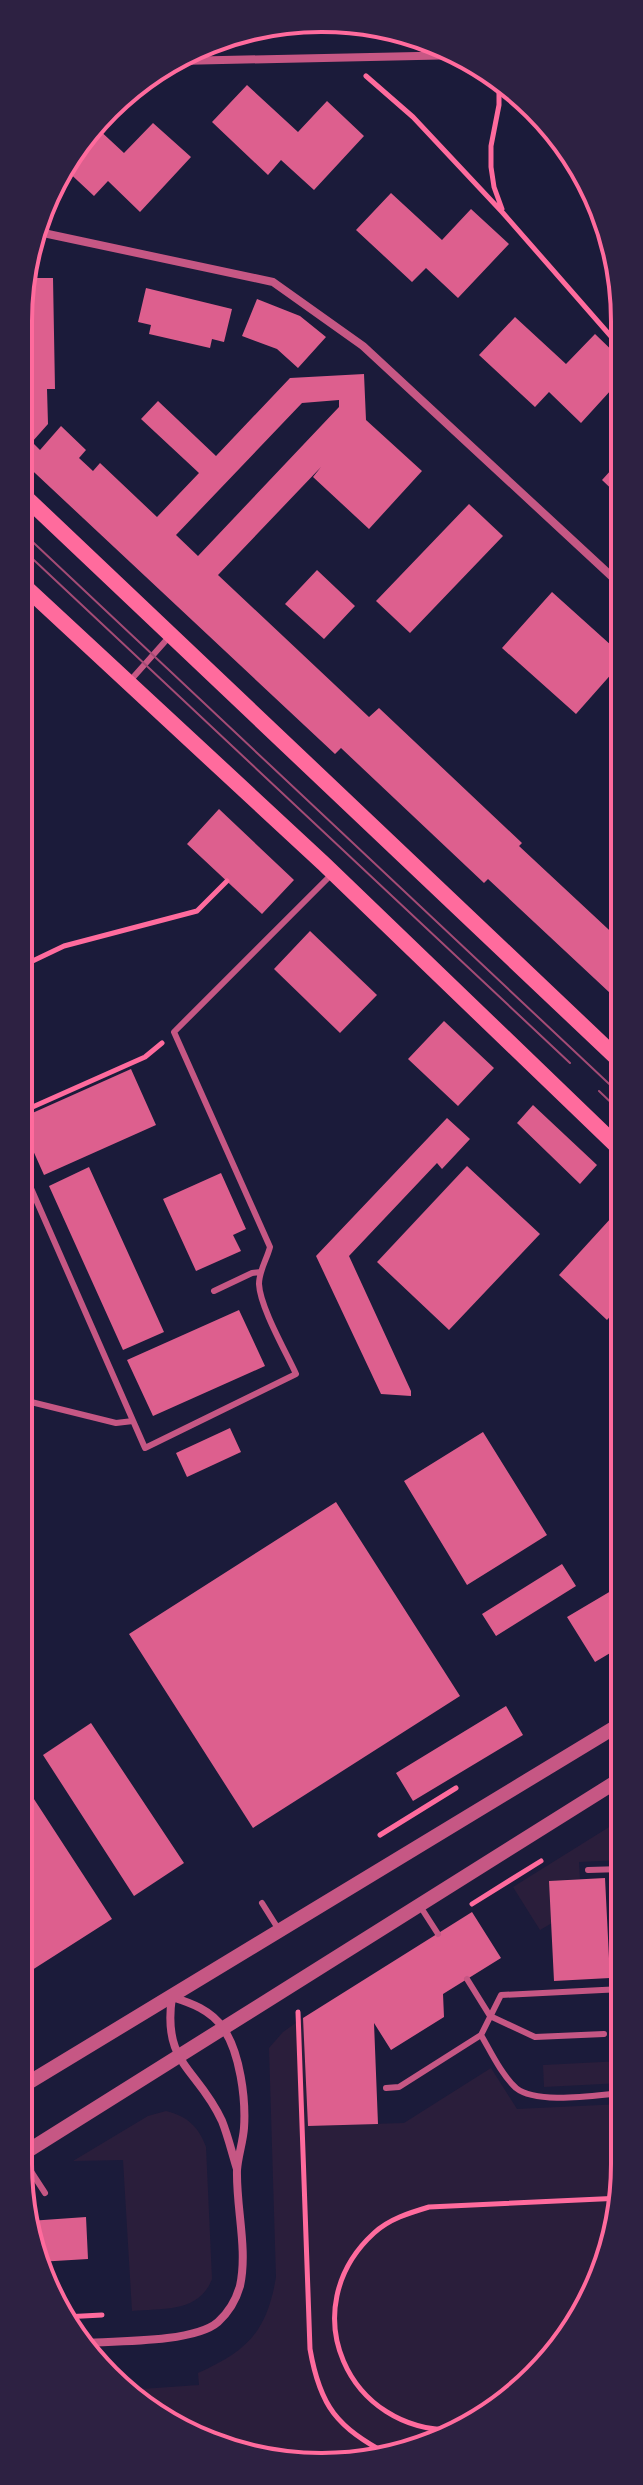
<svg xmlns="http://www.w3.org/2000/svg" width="643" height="2485" font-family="Helvetica,sans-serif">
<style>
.green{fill:#2a1e3b}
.building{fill:#dd5f8e;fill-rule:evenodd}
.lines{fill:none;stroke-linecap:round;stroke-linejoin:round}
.path{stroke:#ff6b9d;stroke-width:5}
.service{stroke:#c65784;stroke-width:6}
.minor{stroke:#c65784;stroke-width:8}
.tertiary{stroke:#c65784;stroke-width:14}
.secondary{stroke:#ff6b9d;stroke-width:16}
.tram{stroke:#a44b75;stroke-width:2}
.rim{fill:none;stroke:#ff6b9d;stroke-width:4}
</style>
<rect width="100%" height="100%" fill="#1b1b3a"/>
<path class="green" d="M622,1819V1860L579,1862L580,1879L550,1881L552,1923L540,1930L513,1887Z
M303,2018L308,2126L404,2123L491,2068L517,2109L622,2104V2204L585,2315L507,2404L419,2451L301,2466L187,2435L127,2390L199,2385L198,2373C247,2351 267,2332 276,2277L269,2048L283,2032Z
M622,2061V2083L544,2087L543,2065Z
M166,2111C187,2116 199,2127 206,2147L212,2279C199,2313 163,2308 132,2311L123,2160L73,2161L148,2116Z"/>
<path class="building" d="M247,85L298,132L327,101L364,136L314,190L281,160L268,175L212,122Z
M153,123L191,157L140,212L108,181L94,196L62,166L96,127L124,153Z
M391,193L442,240L471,209L509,244L458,298L426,268L412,282L356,230Z
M22,278H53L55,389H47L48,424L32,442L40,450L61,426L86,450L79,458L93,471L100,463L157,517L199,473L141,419L158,401L216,456L290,378L364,374L366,420L422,471L369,529L313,477L321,467L218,575L369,717L379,708L522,843L519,846L622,942V979L610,993L488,879L484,883L341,748L335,754L20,459ZM339,400V407L198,556L176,535L302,403Z
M146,288L232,309L224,342L212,339L210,348L149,334L151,325L138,322Z
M257,299L300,316L326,337L298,368L277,349L242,336Z
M515,317L566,364L595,334L622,360V378L581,423L549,392L535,407L479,355Z
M622,458V499L602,480Z
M469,504L503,536L410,633L376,601Z
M317,570L355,606L324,639L285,604Z
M552,592L622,655V662L576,714L502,648Z
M219,809L294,880L262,914L187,844Z
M310,931L377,995L340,1033L274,969Z
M444,1021L494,1068L458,1106L408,1059Z
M131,1069L156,1125L44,1175L19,1119Z
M533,1105L597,1165L580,1184L517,1123Z
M447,1118L470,1139L442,1169L437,1163L349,1256L411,1391V1396L381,1394L316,1256Z
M467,1166L540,1234L449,1330L377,1262Z
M89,1167L164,1332L123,1350L49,1186Z
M221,1173L246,1229L233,1235L241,1251L196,1271L163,1199Z
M622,1206V1303L607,1320L559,1275Z
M239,1310L265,1366L153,1416L127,1360Z
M230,1428L241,1452L187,1477L176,1453Z
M483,1432L547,1535L467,1585L404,1481Z
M336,1502L460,1696L253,1828L129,1634Z
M562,1564L576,1586L496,1636L482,1614Z
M616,1588L622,1599V1646L595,1662L567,1617Z
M506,1706L523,1735L413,1801L396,1773Z
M91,1723L184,1863L134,1896L43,1755Z
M19,1776L112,1919L18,1979Z
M605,1878L610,1978L554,1981L549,1881Z
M472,1912L501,1958L443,1994L444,2017L391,2050L374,2023L378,2124L308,2126L303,2018Z
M622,2005V2061L612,2062L609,2006Z
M86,2217L88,2259L38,2262L29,2221Z"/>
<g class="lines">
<path class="path" d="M366,76L413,117L503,213L622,349
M499,80V105L491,146V167L494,187L502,209
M20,967L64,946L197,911L227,881
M19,1113L145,1057L162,1043
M380,1835L456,1788
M472,1904L541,1861
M298,2012L310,2349C320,2407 337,2427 389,2455
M64,2317L102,2315
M466,2426L510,2400
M457,2430C347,2434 292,2308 374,2233C389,2219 409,2213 429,2207L622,2198"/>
<path class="service" d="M129,682L169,637
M19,1161L145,1448L296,1374C286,1352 260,1307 259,1284C259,1271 267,1259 270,1247L174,1032L331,875
M214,1291L252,1273L261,1272
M19,1399L116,1423L133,1421
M588,1870L622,1869
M262,1903L279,1930
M420,1906L438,1934
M467,1979L490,2016L535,2037L604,2034
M481,2035C491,2052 501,2074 516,2088C537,2105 596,2095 622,2093
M386,2088L399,2087L481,2035L501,1995L622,1989
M21,2156L45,2193"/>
<path class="minor" d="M177,61L464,55
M39,227L48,234L273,282L363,346L622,586
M81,2343C114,2341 194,2343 218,2322C228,2313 236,2300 240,2286C248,2249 236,2208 237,2170C238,2156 243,2142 244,2128C246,2099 240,2052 223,2028C211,2010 191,2003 172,1997C162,2065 198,2068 222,2121C228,2136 232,2153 237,2169"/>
<path class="tertiary" d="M18,2089L622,1723
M18,2157L622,1778"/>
<path class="secondary" d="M20,492L622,1063
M20,582L324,864L622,1151"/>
<path class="tram" d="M20,530L622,1096
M20,547L570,1063
M599,1091L622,1113"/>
</g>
<path d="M0 0H643V2485H0ZM321 32H322A289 289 0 0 1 611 321V2164A289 289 0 0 1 322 2453H321A289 289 0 0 1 32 2164V321A289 289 0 0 1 321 32Z" fill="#2d2142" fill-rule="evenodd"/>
<path class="rim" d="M321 32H322A289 289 0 0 1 611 321V2164A289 289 0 0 1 322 2453H321A289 289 0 0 1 32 2164V321A289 289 0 0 1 321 32Z"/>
</svg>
